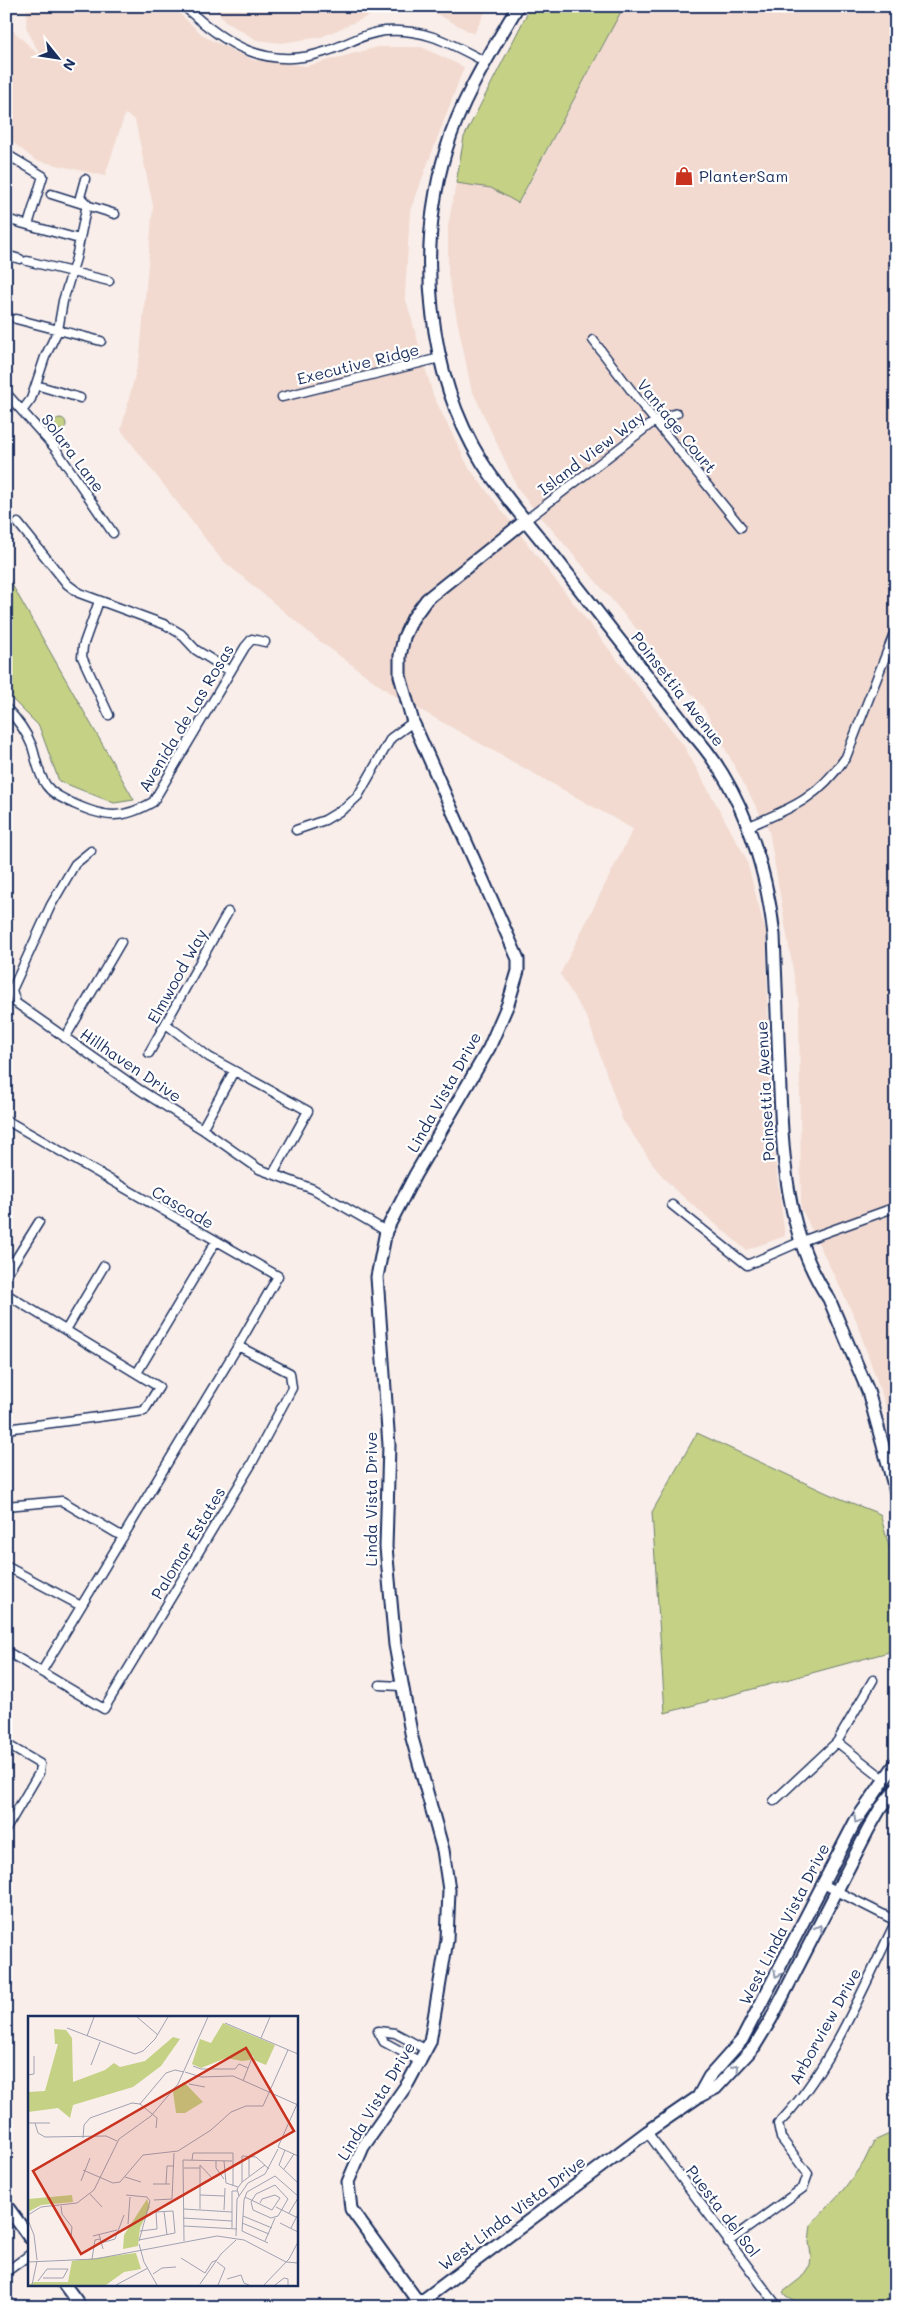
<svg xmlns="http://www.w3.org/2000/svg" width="902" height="2313" font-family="Mali,sans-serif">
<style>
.built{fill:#f2dad0}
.green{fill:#c5d184;stroke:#708071}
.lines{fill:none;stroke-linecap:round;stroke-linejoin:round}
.street-casing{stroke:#1b2f5e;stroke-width:11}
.secondary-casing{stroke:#1b2f5e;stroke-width:15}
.street{stroke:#fff;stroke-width:8}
.secondary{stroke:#fff;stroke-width:11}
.oneway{stroke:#8d97ae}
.labels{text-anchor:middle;stroke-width:4.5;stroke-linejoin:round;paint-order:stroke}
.poi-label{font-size:16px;fill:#1b2f5e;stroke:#fff;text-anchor:start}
.street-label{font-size:16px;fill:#1b2f5e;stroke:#fff}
.inset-road{fill:none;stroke:#a0a2b2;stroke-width:1}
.view{fill:#c8321e;fill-opacity:0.15;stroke:#c8321e;stroke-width:2.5}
.inset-edge{fill:none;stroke:#1b2f5e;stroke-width:2.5}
</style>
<rect width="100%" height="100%" fill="#f9eeea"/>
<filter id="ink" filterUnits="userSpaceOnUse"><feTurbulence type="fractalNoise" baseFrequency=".02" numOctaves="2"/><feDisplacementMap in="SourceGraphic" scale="10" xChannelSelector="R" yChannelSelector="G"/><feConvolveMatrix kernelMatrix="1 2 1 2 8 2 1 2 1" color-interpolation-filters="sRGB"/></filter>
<g filter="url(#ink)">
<path class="built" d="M27,6H171L205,37L253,60L307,66L378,47H421L464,67L410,211L405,296L433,395L469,468L684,746L746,858L766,933L770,1122L785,1236L746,1250L674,1189L657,1170L622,1119L588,1020L560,974L633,829L390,693L318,640L221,559L121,430L140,355L153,206L135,120L125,114L105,176L35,160L16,145L6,133V24L41,57L26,27Z
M213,6H378V12L321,37L281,43L257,40L226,22Z
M422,6H488L474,34Z
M624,6H896V1435L855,1318L801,1208L799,1005L769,831L703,707L519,491L471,388L448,275V226L456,183L491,188L519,203Z"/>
<path class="green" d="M531,6H624L518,203L491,188L456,183L464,137Z
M54 424a6 6 0 1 1 12 0a6 6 0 1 1-12 0Z
M6,574L134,800L114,803L59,781L39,726L6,693Z
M697,1433L829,1494L880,1514L896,1571V1650L665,1713L652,1512Z
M896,2131V2307H806L786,2296L783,2292L801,2278L810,2265L811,2255L809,2242L811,2224L843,2190L864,2162L874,2141Z"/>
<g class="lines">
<g class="street-casing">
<path id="street" d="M184,6C224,44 267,71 324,52C345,46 363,33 385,31C426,28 451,44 486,62
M6,154L43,176L28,225
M51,194L115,214
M6,219L79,239
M6,255L20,259
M27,261L109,281
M6,316L9,317
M16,319L101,341
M593,340L643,406L741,527
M36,385L80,398
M6,393L55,448L113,533
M282,397L440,358
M22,411L31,399L45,357L58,330L63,301L76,258L87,204L80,197L85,179
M526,520L656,420L677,413
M18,523L67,584L79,593L166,625L181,634L196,650L230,671
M99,601L83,646L82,657L109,715
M6,708C17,719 26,731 32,746C36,758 38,774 46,785C53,795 64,799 74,804C106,818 122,820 153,802L245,647L252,639L265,642
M747,827C792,808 817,799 846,757L896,629
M296,830L325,820L345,808L358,796L391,738L413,722
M91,851L75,864L51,905L12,990L16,1003L140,1090L202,1129L259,1169L313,1189L386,1231
M166,1024L209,1057L308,1111L273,1174
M65,1038L121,942
M149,1053L228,912
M6,1120L278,1276L238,1346L42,1671
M202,1129L234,1071
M672,1205L747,1265L802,1241L896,1207
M6,1275L39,1222
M6,1294L159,1387L144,1411L6,1429
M66,1330L104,1266
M137,1373L216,1241
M6,1506L62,1501L123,1537
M6,1566L81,1606
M6,1651L104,1709L251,1465L292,1388L290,1373L238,1346
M380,1685L401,1686
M837,1742L883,1778
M6,1744L40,1764L39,1773L6,1829
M774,1801L837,1742L873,1680
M823,1884L896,1921
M421,2062L384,2042L378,2031L395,2033L427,2050
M647,2132L778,2307
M728,2242L803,2188L808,2174L781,2138L778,2124C830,2071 863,1988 896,1921
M6,2272L29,2255"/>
</g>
<g class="secondary-casing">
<path id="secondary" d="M518,6C491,52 461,99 446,150C416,250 427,373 482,462C502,494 527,522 550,551C596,611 644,670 690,731C740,784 766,863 774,935C776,978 777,1021 779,1064C782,1143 783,1232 829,1299L868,1391L896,1493
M698,2097L709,2077L742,2040L855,1822L896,1763
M6,2205L29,2237
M64,2284L81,2307
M419,2303L351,2209L348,2182L363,2147L408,2083L430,2042L447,1940L449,1890L443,1850L412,1738L395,1645L386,1547L389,1445L377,1277L386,1231L415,1175L489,1048L508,1004L518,971V959L413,722L400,676V656L404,637L413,618L427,599L526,520
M414,2307L647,2132L698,2097L716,2088L754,2047L771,2019L868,1830L880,1809L896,1789"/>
</g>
<use href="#street" class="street"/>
<use href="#secondary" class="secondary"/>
</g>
<defs><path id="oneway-chevron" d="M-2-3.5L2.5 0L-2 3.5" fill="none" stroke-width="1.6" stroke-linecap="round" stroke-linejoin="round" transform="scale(1.25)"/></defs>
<g class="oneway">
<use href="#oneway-chevron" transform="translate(857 1820) rotate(121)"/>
<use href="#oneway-chevron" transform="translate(819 1928) rotate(-62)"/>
<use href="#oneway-chevron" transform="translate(777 1974) rotate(117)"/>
<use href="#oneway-chevron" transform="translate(736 2068) rotate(-48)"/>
</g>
</g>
<defs>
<g id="shop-bare" transform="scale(1.5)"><path d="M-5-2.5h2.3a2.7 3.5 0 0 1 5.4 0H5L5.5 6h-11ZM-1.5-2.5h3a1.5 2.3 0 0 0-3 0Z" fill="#c8321e" stroke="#fff" stroke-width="2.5" paint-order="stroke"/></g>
</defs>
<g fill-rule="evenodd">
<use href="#shop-bare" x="684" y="176"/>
</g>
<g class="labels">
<g class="poi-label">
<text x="699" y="182">PlanterSam</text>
</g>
<g class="street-label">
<text transform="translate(358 364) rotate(-14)" y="6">Executive Ridge</text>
<text transform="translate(677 426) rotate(51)" y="6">Vantage Court</text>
<text transform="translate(73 453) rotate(53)" y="6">Solara Lane</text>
<text transform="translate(591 453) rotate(-37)" y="6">Island View Way</text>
<text transform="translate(678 689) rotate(52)" y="6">Poinsettia Avenue</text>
<text transform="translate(186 718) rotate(-59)" y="6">Avenida de Las Rosas</text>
<text transform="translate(177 976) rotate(-61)" y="6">Elmwood Way</text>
<text transform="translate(131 1065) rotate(34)" y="6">Hillhaven Drive</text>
<text transform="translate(765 1091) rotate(-93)" y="6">Poinsettia Avenue</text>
<text transform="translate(444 1092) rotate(-61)" y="6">Linda Vista Drive</text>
<text transform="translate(183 1207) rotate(30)" y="6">Cascade</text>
<text transform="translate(371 1499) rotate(-90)" y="6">Linda Vista Drive</text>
<text transform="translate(188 1543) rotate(-59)" y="6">Palomar Estates</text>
<text transform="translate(784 1924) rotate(-63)" y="6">West Linda Vista Drive</text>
<text transform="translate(825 2026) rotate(-61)" y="6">Arborview Drive</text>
<text transform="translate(376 2101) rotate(-59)" y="6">Linda Vista Drive</text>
<text transform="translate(723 2211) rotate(53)" y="6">Puesta del Sol</text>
<text transform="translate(512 2213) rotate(-37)" y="6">West Linda Vista Drive</text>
</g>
</g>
<g transform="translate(28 2016)">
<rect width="270" height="270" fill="#f9eeea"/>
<path d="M195,7L247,29L238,49L226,44L225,39L222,44L214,45L198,42L173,52L164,48L172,23L183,27ZM26,13L38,14L44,22L45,66L77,54L86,47L92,51L117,45L145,21L152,23L133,50L105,71L45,89L42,102L30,92L0,96V76L17,75L30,28H27ZM156,66L175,86L157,97H148L145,76ZM44,179L45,186L13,189L0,196V183ZM119,183L122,191L112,212L110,230L95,233L96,219ZM108,237L113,253L96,256L78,269H0L6,266H40L44,245Z" fill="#c5d184"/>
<path class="inset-road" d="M109,1L130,19M197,7L270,38M39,12L107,38L115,35L127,23L140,1M59,20L66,1M233,22L242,1M63,49L72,26M165,50L173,53H207L211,48L220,52M157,56L173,61L205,60L270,89M0,59L6,58V40M215,65L224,42M161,68L177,71M270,86L250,131L270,140M112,88L138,57L147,54L156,56M0,107H7L10,117L17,121L78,120L89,125M7,107H22M55,122L56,109L62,102L104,87L112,88L129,102L128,112M257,134L251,149L270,167M221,140V160M164,144L165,137H205V170M188,145V152L196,163M196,145L198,167L210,171M156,152H172M256,153L266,138M55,154L85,167L92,166L115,139L150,135L183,114L203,96L218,90H235L260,34M97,161L113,166M53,165L62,142M214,166V140L228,141L241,153M125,168H142M138,168L139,150H146M247,169L260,183L250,200L243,202L225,194L223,186L228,178ZM62,178L74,191M98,179L119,181L122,185L111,225M172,179L196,180M211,180L209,173L214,166L237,149M217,181L244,194L252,182L247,179L234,183L232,187M126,184L144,183L146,137M33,190L34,198L44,211L43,222M248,191L270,202M156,193L204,196M172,193V149L185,163M196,194L197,172M136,195L139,219M261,197L270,182M0,199L13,191L49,187L66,174L91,123L123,100L150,68L180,1M215,200L244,212M155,202L204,205M0,204L6,219L9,244M214,207L241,218M252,207L270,216M100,208L102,181M156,210L209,213M204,212V175H209M263,212L270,198M71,218L75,233M65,220L89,214M208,220L209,183L220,167L237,158L250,133M111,224L147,217L145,195L128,196L129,213L112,215M156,225L155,144L204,145M237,225L247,202M73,227L87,223L96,199M240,227L214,215L216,184L219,176L247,160L270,180M111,228L116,246L129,269M153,242L177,257L184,246L189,244M64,243L67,224L72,223M0,246L67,243L189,220L216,224L258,246L270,247M189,246L197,252L190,269M125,258L134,252L148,251M199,263L213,259L216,267L221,269M10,265L19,253H40L35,262H15M172,268L193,238L208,224M4,269L9,245M88,269L120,252M236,269L261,243L270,226M247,269L256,262L260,263V269"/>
<path class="view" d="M218,32L266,115L53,238L5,155Z"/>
<rect width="270" height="270" class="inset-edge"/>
</g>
<rect width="902" height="2313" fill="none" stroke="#fff" stroke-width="25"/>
<rect x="12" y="12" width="877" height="2288" fill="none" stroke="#1b2f5e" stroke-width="2" filter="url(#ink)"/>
<g transform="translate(58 58) rotate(120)" stroke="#ffffff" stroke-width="4" paint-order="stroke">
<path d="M0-4L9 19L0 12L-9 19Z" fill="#1b2f5e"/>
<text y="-8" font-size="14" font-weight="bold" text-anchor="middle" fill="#1b2f5e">N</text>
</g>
</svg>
